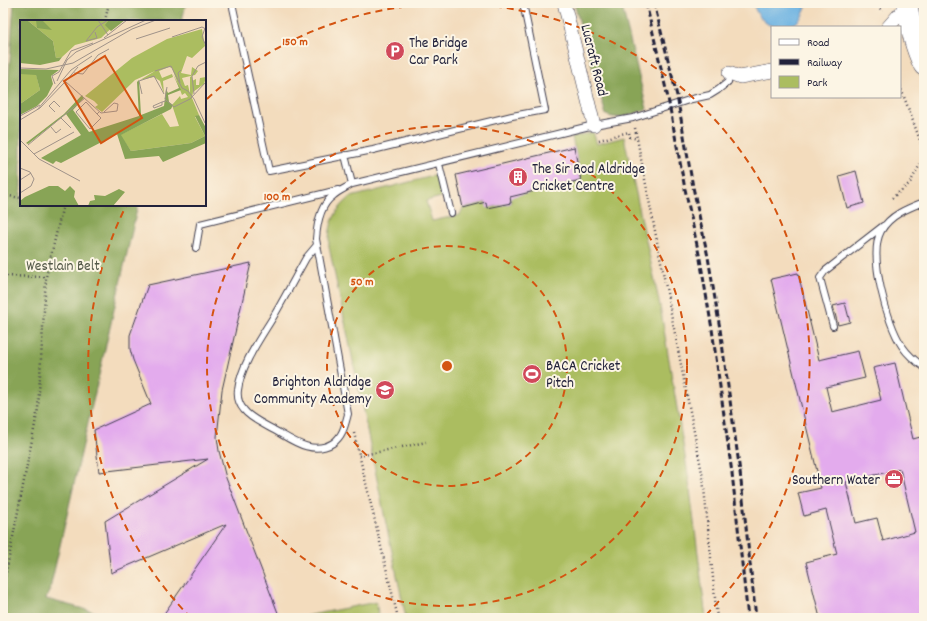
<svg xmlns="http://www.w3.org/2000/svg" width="927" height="621" font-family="Dekko,sans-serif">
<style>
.green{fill:#abbd60;stroke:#66704e}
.forest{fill:#88a456;stroke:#556348}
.water{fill:#6cb2e2;stroke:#476a8e}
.building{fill:#e3abed;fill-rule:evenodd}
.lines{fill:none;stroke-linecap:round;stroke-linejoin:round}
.service-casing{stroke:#413e4e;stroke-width:8}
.minor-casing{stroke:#413e4e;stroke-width:14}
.trunk-casing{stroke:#413e4e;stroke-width:22}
.path{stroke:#413e4e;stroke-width:2.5;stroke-dasharray:1 3;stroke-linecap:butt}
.service{stroke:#fff;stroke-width:6}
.minor{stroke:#fff;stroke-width:13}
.trunk{stroke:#fff;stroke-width:21}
.rail{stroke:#22223b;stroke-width:3;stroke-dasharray:6 3;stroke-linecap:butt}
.ring{fill:none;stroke:#d45411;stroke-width:2;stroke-dasharray:7 5}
.labels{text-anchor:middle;stroke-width:4;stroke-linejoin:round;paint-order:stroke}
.poi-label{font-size:15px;fill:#22223b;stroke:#fcf5e5;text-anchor:start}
.street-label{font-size:15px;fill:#22223b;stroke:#fcf5e5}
.park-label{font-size:15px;fill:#525848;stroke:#fcf5e5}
.inset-road{fill:none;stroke:#9f9289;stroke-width:1}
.view{fill:#d45411;fill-opacity:0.15;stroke:#d45411;stroke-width:2}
.inset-edge{fill:none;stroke:#22223b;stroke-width:2}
.centre{fill:#d45411;stroke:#fcf5e5;stroke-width:2}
.ring-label{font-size:12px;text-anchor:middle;font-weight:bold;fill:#d45411;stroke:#fcf5e5;stroke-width:4;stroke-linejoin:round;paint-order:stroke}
</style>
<rect width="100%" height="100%" fill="#fcf5e5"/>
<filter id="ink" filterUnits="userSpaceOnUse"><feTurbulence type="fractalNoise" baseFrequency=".025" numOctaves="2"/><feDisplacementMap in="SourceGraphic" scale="8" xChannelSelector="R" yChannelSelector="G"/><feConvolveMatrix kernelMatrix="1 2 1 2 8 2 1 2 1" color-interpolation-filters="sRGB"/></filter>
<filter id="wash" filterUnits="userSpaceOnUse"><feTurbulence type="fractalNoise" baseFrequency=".012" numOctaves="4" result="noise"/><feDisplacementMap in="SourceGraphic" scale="16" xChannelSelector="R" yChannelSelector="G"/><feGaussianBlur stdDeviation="0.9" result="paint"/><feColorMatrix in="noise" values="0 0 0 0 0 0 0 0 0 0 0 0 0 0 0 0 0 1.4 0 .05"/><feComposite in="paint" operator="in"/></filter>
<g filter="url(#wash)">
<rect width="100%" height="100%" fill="#f3dcbd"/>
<path class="green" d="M593,132L597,144L624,137L660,306L688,474L706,618H406C379,495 356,370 329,247C328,226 334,210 351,197L437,175L441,197L426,201L432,221L460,215L463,208L486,202L488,208L511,203V200L504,201L503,198L581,180L572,137Z
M376,602L379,618H306V616Z"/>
<path class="forest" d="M14,3H186L182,21H21V205H138L50,589L46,599L118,618H3V157Z
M574,3H621L647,109C633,114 619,121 606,115Z"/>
<path class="water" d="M753,3H807C801,36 762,36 753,3Z"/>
<g id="blocks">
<path class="building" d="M574,147L581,180L510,197L511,203L487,208L486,202L463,208L456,175Z
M856,171L864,203L847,208L839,176Z
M251,263L222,390L217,437L219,451L226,478L280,618H161L226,524L111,573L105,521L208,459L99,472L94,430L151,404L133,360L130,349V335L148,285Z
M798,273L819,360L858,351L865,378L826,387L832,412L881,400L873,368L895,363L913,439L924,436V618H820L806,562L837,554L826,510L804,516L798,493L821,488L771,279ZM900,469L915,532L883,541L877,518L856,523L846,482Z
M845,303L850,322L838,325L833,306Z"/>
</g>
</g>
<g filter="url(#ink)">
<use href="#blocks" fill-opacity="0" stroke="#413e4e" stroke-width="1"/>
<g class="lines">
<g class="service-casing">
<path id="service" d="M232,3L269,171L373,150L512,116L545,110L523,3
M345,155L352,184
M439,164L451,213
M924,202C908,208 890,215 881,231C868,255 887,324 902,346C908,355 915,361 924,367
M317,245L306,258C296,276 286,295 275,314C262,336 241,364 238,390C237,397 239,404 244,410C251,419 264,424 274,430C292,440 312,456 333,443C343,436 345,425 348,414L316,239C317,224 320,205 333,196C338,191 346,188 352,184L594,125L633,118L692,99L710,95L718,90L728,82L729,73
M196,248L200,224L338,190
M833,326L820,278L825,271L883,226"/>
</g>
<g class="minor-casing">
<path id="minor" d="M564,3L594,125
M888,27L909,3
M729,73L740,77L772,71"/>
</g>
<g class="trunk-casing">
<path id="trunk" d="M907,6C911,27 915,47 924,65"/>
</g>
<path class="path" d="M876,3L875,4L883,11
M105,21L109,3
M900,86L924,151
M635,128L703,478L717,618
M599,140L629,132L630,137L638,139
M3,195L21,198
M892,198L910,183L924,157
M3,276L46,277L63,205
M354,433L398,618
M359,456L426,442
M3,588L38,409L46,277"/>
<use href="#service" class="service"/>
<use href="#minor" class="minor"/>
<use href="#trunk" class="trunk"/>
<path class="rail" d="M646,3L668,98L685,189L700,259L712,329L732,473L748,618
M654,3L677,96L693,187L708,257L720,329L740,472L756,618"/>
</g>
</g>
<g class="ring">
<circle cx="447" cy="366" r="120"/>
<circle cx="447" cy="366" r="240"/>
<path d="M191 618A359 359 0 0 1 126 206M207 99A359 359 0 0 1 703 618"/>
</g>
<defs>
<g id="parking-disc" transform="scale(1)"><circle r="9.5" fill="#d1495b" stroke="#fcf5e5"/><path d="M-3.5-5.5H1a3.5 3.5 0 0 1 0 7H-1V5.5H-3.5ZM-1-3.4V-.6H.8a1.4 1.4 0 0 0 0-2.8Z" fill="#fff"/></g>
<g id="building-disc" transform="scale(1)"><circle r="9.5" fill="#d1495b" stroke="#fcf5e5"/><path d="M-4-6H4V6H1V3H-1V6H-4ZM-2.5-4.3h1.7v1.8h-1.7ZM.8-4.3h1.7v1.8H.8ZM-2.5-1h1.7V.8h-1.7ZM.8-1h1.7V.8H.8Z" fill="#fff"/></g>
<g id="stadium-disc" transform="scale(1)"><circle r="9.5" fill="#d1495b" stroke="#fcf5e5"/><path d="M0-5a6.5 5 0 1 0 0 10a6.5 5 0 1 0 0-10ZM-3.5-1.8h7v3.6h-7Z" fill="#fff"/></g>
<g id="school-disc" transform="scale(1)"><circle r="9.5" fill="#d1495b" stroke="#fcf5e5"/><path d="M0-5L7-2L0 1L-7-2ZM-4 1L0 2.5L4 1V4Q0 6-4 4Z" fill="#fff"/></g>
<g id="office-disc" transform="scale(1)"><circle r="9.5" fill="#d1495b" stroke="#fcf5e5"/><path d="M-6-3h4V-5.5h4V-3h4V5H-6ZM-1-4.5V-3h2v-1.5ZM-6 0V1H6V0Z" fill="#fff"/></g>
</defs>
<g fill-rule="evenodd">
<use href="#parking-disc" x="395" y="51"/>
<use href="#building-disc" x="518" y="177"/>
<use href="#stadium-disc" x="532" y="374"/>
<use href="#school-disc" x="385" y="390"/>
<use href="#office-disc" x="894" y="479"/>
</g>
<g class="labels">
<g class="poi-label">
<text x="409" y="47">The Bridge<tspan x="409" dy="17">Car Park</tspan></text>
<text x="532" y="173">The Sir Rod Aldridge<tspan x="532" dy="17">Cricket Centre</tspan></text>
<text x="546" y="370">BACA Cricket<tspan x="546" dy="17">Pitch</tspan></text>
<text x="371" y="386" text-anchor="end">Brighton Aldridge<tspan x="371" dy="17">Community Academy</tspan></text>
<text x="880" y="484" text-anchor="end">Southern Water</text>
</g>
<g class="street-label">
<text transform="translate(595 60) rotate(76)" y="5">Lucraft Road</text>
</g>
<g class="park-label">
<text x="63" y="270">Westlain Belt</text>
</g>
</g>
<g transform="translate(20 20)">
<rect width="186" height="186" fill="#f3dcbd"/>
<path d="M7,0H100L81,18L55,25L42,37L36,38L33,21ZM182,9L185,26L172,38L167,36L161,53L171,55L172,47L178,51L175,55L162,58L165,66L168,65L170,74V57L172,56V61L176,59V65H179L180,58L186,57L184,64L173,72L172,78L179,95L175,97L185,116L171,123L111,131L100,115L142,94L150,107L159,106L152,85L160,76L161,79L168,77L165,73L162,75L152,48L149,47L139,51L142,58L152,54L153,57L143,61L144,74L140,61L134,57L120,60L135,51L115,60L82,92L75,87L78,85L74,81L65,76L112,38L147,19ZM0,54H16L20,70L0,84Z" fill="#abbd60"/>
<path d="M0,0H7L33,21L36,38L42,37L39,41L20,45L0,43ZM16,0H22L32,10L17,8ZM89,0H105L91,11L85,5ZM0,49L39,50L31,56L33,64L27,76L17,86L0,95V84L20,70L16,55L0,54ZM153,54L161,70L148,75L149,82L153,85L151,89L101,115L111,131L171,123L185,116L175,96L179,95L186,108V123L143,142L139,136L105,139L97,114L41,143L36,141L33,144L21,138L61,115L46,94L8,124L6,123L44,94L62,75L64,78L53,90L69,112L119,96L117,62L119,60L121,95L144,86L146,69L148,73L159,68ZM29,166H38L45,171L50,166L55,171L54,177L59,186H66H0V181L5,177ZM99,169L105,172L93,186H68L70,181L75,180L74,175L85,176Z" fill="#88a456"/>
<path class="inset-road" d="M78,0L88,15M185,8L182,17L186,26M75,12L77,18L66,21L77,7L88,0M152,17L182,7L186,9M84,18L107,0M116,19L150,8M0,48L26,49L53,43L112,9L136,0M135,51L151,46L162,68L168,71L174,79L185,103M54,53L63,54L78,35L89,29M37,61L47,40L56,32L126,0M45,62L58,47M46,62L81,93L97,91L98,84L94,83L84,92M160,63L158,53L161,50M35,64L32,56L39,52L51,31L73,23M147,67L145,79L154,87L170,79L186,62M122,74L119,61L134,56L144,74M174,74L172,56L178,46L186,42M142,82V85L134,88L133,86L142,82L146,81M17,90L51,50L72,36M35,92L29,86L34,81L40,87M77,94L66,82L56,92L70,109L81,98L77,94L79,92M0,96L20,85M41,98L51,108M0,100L20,88L45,62M31,107L36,113L41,109M0,120L19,139L60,161M8,125L65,78M14,134L54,112M0,148L10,152L14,159L11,166L0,173M0,160L11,153"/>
<path class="view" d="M85,36L122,98L81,123L44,61Z"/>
<rect width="186" height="186" class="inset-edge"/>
</g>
<circle cx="447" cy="366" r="6" class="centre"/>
<g class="ring-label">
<text x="295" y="45">150 m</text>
<text x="277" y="200">100 m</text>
<text x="362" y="285">50 m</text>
</g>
<rect width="927" height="621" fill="none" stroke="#fcf5e5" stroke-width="16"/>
<rect x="771" y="26" width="130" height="72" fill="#fcf5e5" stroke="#a5a1a1"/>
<rect x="779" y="39" width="20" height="6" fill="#ffffff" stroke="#a5a1a1"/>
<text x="807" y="46" font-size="12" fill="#22223b">Road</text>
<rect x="779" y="59" width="20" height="6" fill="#22223b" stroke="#a5a1a1"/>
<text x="807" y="66" font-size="12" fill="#22223b">Railway</text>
<rect x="779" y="76" width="20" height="12" fill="#abbd60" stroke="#a5a1a1"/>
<text x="807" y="86" font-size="12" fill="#22223b">Park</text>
</svg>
